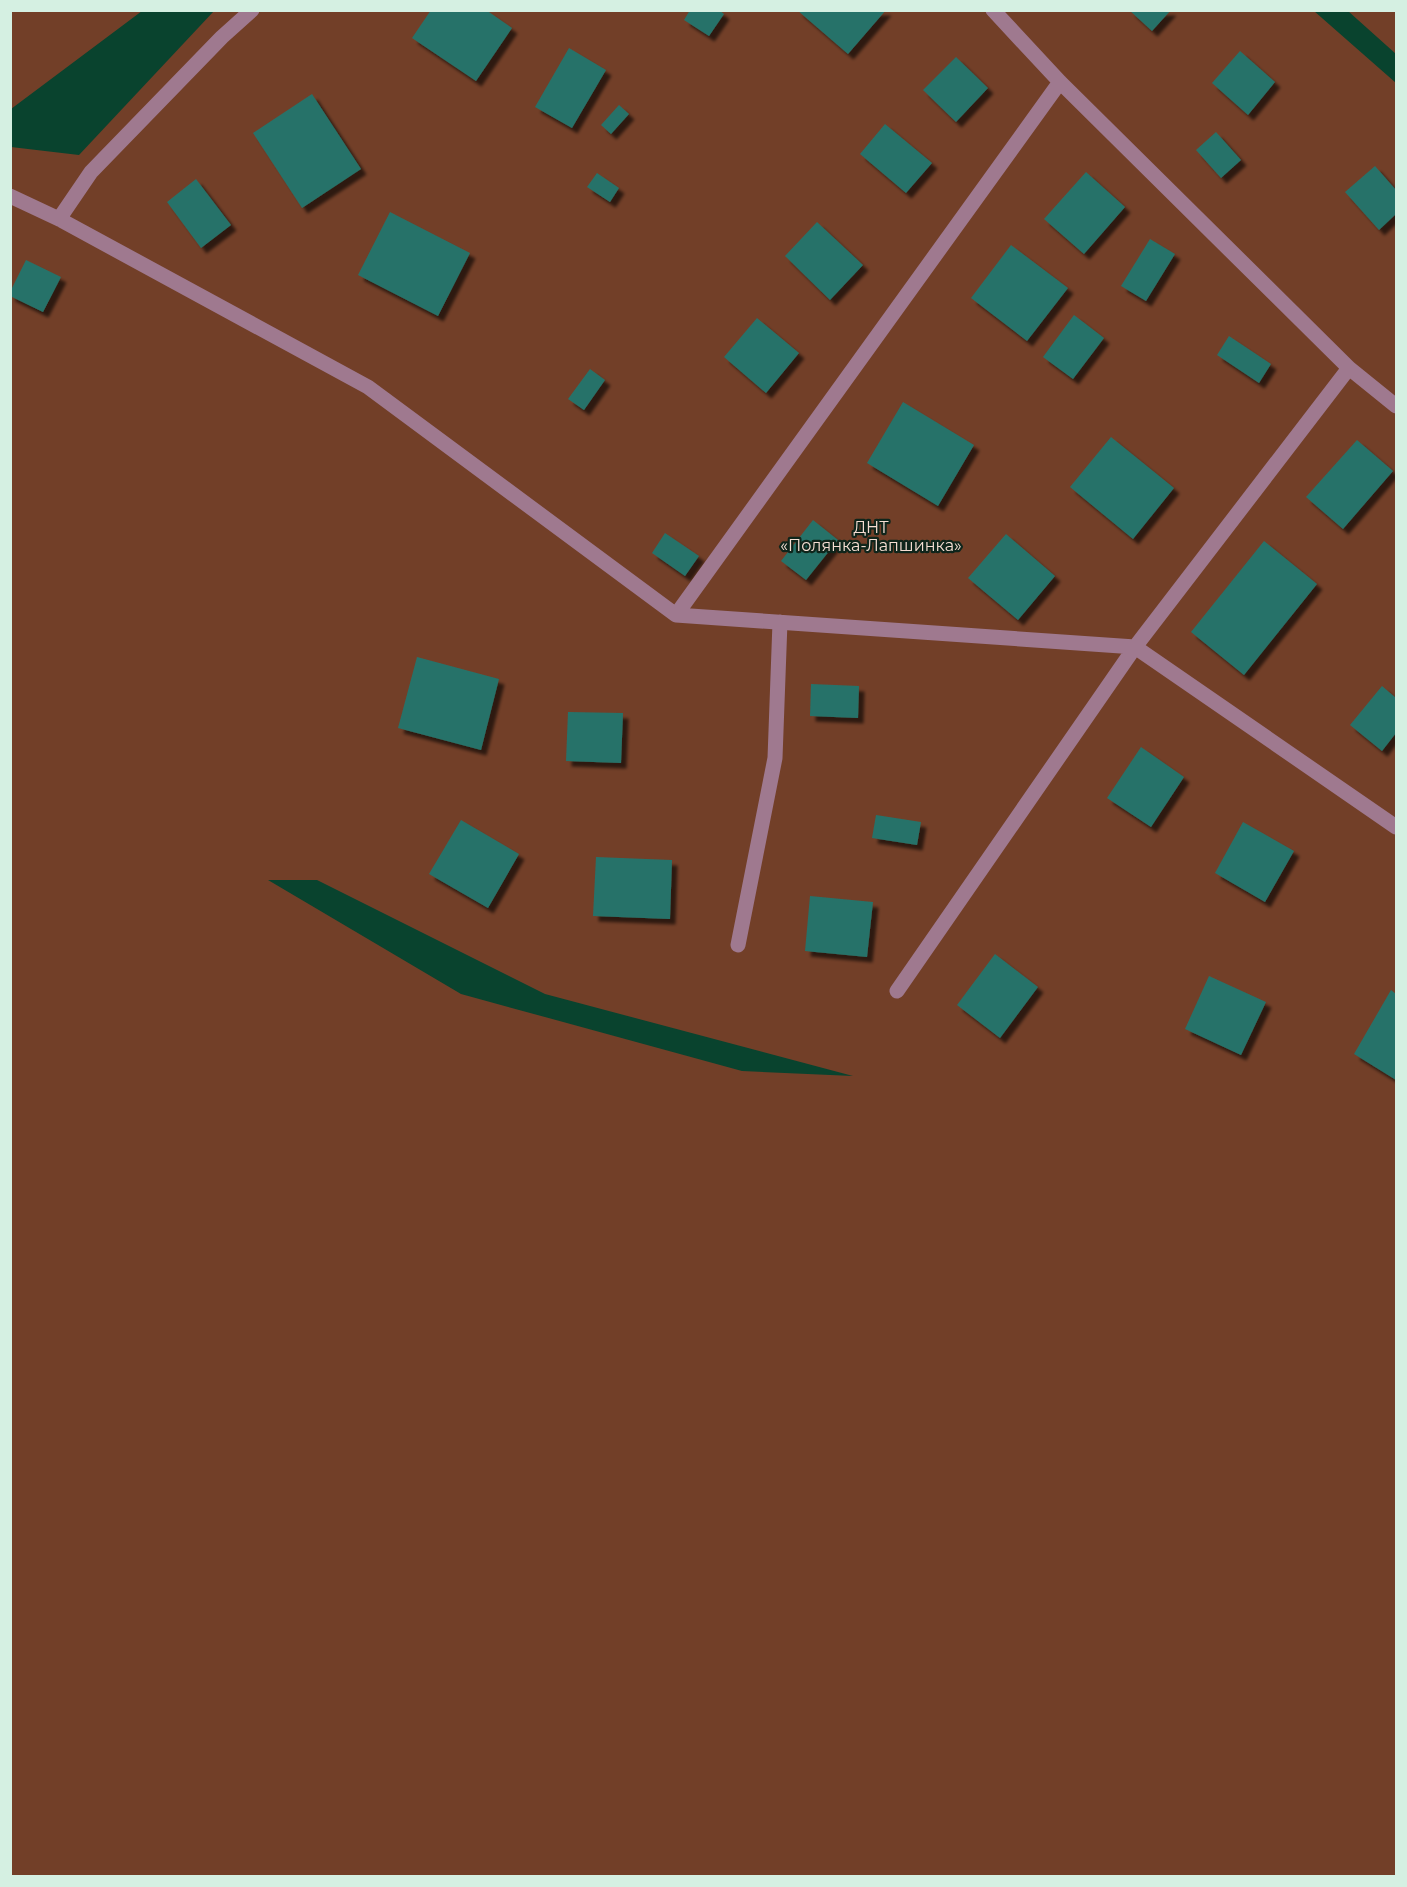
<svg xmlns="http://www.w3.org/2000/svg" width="1407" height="1887" font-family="Montserrat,sans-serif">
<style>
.green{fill:#723f28;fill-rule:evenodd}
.building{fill:#277269;filter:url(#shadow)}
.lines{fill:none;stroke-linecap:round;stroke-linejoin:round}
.minor{stroke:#9f798f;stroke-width:15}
.labels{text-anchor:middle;stroke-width:4.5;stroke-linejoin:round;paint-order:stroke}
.park-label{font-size:16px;fill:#f6ded3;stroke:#0f251b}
</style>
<defs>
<filter id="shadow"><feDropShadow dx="5.5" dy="5.5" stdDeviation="1.5" flood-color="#0009"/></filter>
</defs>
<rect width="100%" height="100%" fill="#09432e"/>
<path class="green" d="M11,10H142V11L11,109Z
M214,11H1314L1396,83V1876H11V147L79,155ZM268,880H317L545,994L853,1076L742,1071L461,994Z
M1348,11H1396V54Z"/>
<path class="building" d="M431,10H486L512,28L476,81L412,38Z
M690,10H719L724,14L709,36L684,20Z
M797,10H886L848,54Z
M1129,10H1171L1152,31Z
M569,48L606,70L572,128L535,107Z
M1240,51L1275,82L1248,115L1212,83Z
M956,57L988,88L956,122L923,90Z
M312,94L361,169L302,208L253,133Z
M619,105L629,114L611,134L601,125Z
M885,124L932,163L906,193L860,154Z
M1216,132L1241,160L1221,178L1196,150Z
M1375,166L1396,190V214L1379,230L1345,192Z
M1086,172L1125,207L1084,254L1044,219Z
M597,173L619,188L610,202L587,187Z
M196,179L231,225L201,248L167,202Z
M390,212L470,253L438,316L358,275Z
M817,222L863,265L830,300L785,256Z
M1150,239L1175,254L1146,301L1121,286Z
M1011,245L1068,288L1027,341L971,298Z
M26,260L61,277L43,312L10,296V292Z
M1074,315L1104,338L1073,379L1043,357Z
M757,318L799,353L766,393L724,357Z
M1229,336L1271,364L1259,383L1217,355Z
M590,369L605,380L584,410L568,399Z
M903,402L974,445L938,506L867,463Z
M1111,437L1174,488L1133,539L1070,487Z
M1357,440L1393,471L1343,529L1306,497Z
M813,520L838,540L806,580L781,561Z
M665,533L699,556L685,576L652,553Z
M1006,534L1055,576L1018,620L968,578Z
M1264,541L1317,584L1244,675L1191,632Z
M417,657L499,679L481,750L398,728Z
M811,684L859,686L858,718L810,716Z
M1382,686L1396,698V733L1382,751L1350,725Z
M568,712L623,713L621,763L566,761Z
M1141,747L1184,777L1151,827L1107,798Z
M876,815L921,822L917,845L872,838Z
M461,820L519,854L488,908L429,874Z
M1243,822L1294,851L1265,902L1215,873Z
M596,857L672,860L670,919L593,916Z
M810,896L873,902L867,957L805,951Z
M995,954L1038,987L1000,1038L957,1005Z
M1209,976L1266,1002L1241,1055L1185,1029Z
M1391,990L1396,994V1080L1354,1054Z"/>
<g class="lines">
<path class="minor" d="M993,10L1060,82L1349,368L1396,406
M10,196L59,219L368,387L676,615L1135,647L1396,827
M59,219L91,172L222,37L252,10
M676,615L1060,82
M738,945L775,758L780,622
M897,991L1135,647L1349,368"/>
</g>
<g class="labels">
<g class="park-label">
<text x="871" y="533">ДНТ<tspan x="871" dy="18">«Полянка-Лапшинка»</tspan></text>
</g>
</g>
<rect width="1407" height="1887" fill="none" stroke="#d5f0e2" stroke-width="24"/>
</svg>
